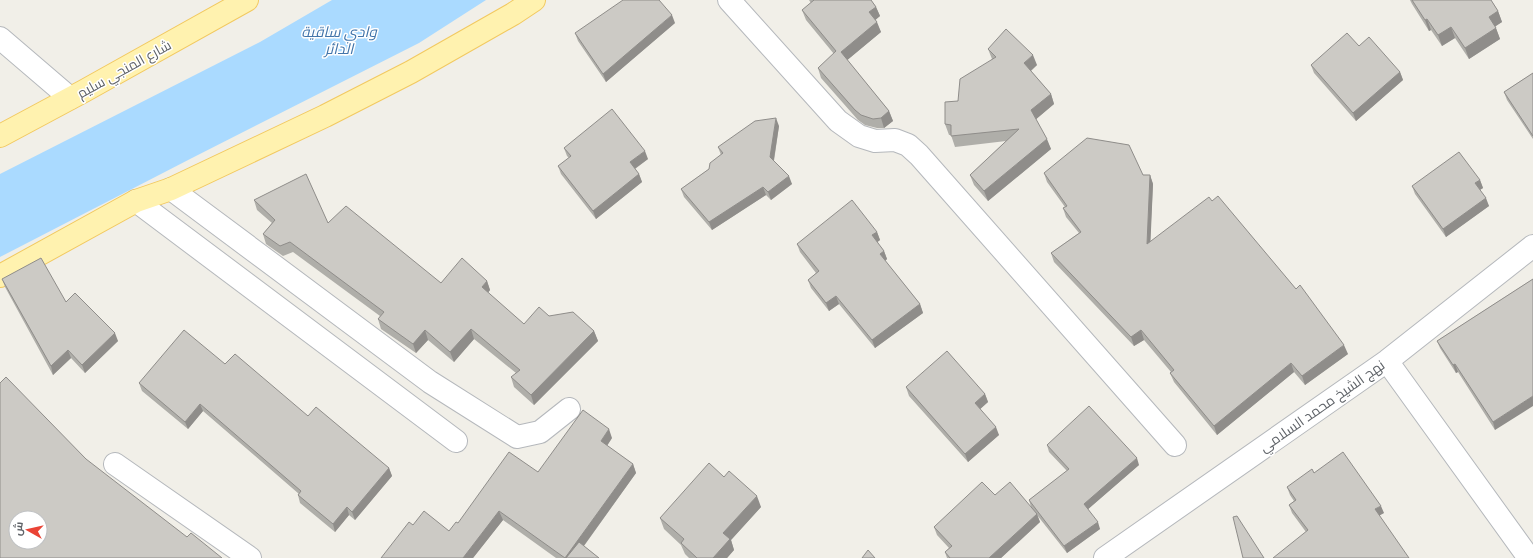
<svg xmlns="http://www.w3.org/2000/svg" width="1533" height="558" font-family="Overpass,Cairo,sans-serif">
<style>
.water{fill:#aadaff}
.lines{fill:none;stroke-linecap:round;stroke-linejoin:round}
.minor-casing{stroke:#b5b8bc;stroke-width:24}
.major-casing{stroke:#f2c960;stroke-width:24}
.minor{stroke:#fff;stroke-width:22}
.major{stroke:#fff2af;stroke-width:22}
.wall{fill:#afaea9}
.shaded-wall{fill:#8f8d8a}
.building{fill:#cccac5;stroke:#8f8d8a;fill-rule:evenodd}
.labels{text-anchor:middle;stroke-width:3;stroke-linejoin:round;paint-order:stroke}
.street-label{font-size:14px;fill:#5f6368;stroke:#fff}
.water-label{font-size:15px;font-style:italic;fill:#4174aa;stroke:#fff}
</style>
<rect width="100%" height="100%" fill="#f1efe8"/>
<path class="water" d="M332,0H486L419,43L192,158L0,257V174L260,42Z"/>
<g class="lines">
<g class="minor-casing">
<path id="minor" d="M729,0L838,121L859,136L875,141L895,140L908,145L919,155L1175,445
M0,38L70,98
M171,189L430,382L517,437L540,432L569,409
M136,201L456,441
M1387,361L1529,558
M115,464L250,558
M1105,558L1387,361L1533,246"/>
</g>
<g class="major-casing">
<path id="major" d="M0,136L84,91L247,0
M0,276L136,201L171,189L325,116L411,72L513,14L534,0"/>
</g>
<use href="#minor" class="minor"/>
<use href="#major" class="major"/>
</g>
<path class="wall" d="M809,0H871L876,7L880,16L875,20L881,32L847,60L889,111L893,121L884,128H877L865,125L858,120L821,78L818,68L834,54L806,20L802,10L811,3Z
M1410,0H1491L1498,11L1502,22L1495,26L1500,39L1469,59L1455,38L1442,46L1431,30L1429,31L1412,4Z
M675,23L606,82L578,41L575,33Z
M1359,46L1400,72L1403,80L1356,121L1314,73L1311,65Z
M988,49L1037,65L1031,71L1051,94L1054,104L1036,119L1051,149L988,201L974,185L970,175L1006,141L955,147L951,135H949L945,124L958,101L992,59Z
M1533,73V139L1507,100L1504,92Z
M779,126L774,161L792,184L771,200L766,195L712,230L684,197L681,189L709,169L721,155L718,147Z
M564,148L648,159L635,169L639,174L642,182L596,219L561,174L558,166L569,158L567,156Z
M1044,173L1150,175L1153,184L1150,241L1348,354L1305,385L1294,372L1217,435L1174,382L1170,373L1171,372L1144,340L1134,346L1054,262L1051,253L1079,233L1066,217L1063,208L1065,207L1047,182Z
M1480,180L1483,188L1480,190L1489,206L1446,237L1415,194L1412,186Z
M254,200L328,223L441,283L487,281L490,290L488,293L524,324L549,316L594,331L598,341L534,405L514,387L511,377L516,373L474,339L454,362L428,340L416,353L381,329L378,319L380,316L293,252L283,256L266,244L263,234L272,223L257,210Z
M877,232L880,240L877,242L884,251L887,259L885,261L920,304L923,313L875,348L839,304L829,311L811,288L808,280L816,273L800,252L797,244Z
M2,279L66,302L118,341L85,373L71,358L53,375L5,287Z
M1533,279L1495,430L1458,372L1456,373L1440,348L1437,341Z
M225,364L389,468L392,476L355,520L349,515L335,532L300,503L298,495L299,494L203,411L188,429L142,391L139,383Z
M906,387L985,394L988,402L980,409L999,435L968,462L909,396Z
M612,438L607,446L633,464L636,473L584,546L599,558H556L503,520L473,558H381L413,525L449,531L458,523L538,472Z
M1047,445L1139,465L1088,509L1100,529L1067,553L1037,515L1040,522L1001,558H947L945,552L949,548L937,535L934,527L995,495L1031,507L1029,500L1067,471L1049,452Z
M1314,473L1384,513L1306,532L1292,513L1289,505L1294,501L1290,495L1287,487Z
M724,477L761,507L731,540L734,550L727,558H689L685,554L681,545L664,529L660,518Z"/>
<path class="shaded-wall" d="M876,7L880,16L873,22L869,12Z
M1498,11L1502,22L1493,28L1489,17Z
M672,15L675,23L606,82L603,74Z
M1427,19L1431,30L1429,31L1425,20Z
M877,22L881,32L845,62L841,52Z
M1451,27L1455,38L1442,46L1438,35Z
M1496,28L1500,39L1469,59L1465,48Z
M1033,55L1037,65L1028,73L1024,63Z
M1400,72L1403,80L1356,121L1353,113Z
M1051,94L1054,104L1034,121L1031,110Z
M889,111L893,121L884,128L881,118Z
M776,118L779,126L773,165L770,157Z
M1047,139L1051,149L988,201L984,191Z
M645,151L648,159L633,170L630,162Z
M639,174L642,182L596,219L593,211Z
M1150,175L1153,184L1150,253L1147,244Z
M789,176L792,184L771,200L768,192Z
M1480,180L1483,188L1478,191L1475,183Z
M763,187L766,195L712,230L709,222Z
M1486,198L1489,206L1446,237L1443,229Z
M877,232L880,240L875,244L872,235Z
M884,251L887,259L883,263L880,254Z
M487,281L490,290L485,296L482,287Z
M836,296L839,304L829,311L826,303Z
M920,304L923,313L875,348L872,340Z
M471,329L474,339L454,362L450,352Z
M425,330L428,340L416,353L413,344Z
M1141,330L1144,340L1134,346L1131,337Z
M594,331L598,341L534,405L531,395Z
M115,333L118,341L85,373L82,365Z
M1344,345L1348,354L1305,385L1302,376Z
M68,350L71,358L53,375L51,366Z
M1291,363L1294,372L1217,435L1214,426Z
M1455,364L1458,372L1456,373L1453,365Z
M985,394L988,402L978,411L975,403Z
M1533,396V406L1495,430L1493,422Z
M200,404L203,411L188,429L185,422Z
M996,427L999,435L968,462L965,454Z
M609,429L612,438L604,450L601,441Z
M1137,458L1139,465L1086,511L1084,504Z
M633,464L636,473L575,558H565Z
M389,468L392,476L355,520L352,512Z
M757,496L761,507L731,540L734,550L727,558H713L723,533Z
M1381,506L1384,513L1377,517L1375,509Z
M347,507L349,515L335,532L333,524Z
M499,511L503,520L473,558H463Z
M1037,514L1040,522L1001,558H989Z
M1098,522L1100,529L1067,553L1064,546Z"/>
<path class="building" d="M623,0H659L672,15L603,74L575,33Z
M813,0H871L876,7L869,12L877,22L841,52L889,111L881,118L873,119L861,115L855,110L818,68L836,51L802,10L814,0Z
M1412,0H1491L1498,11L1489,17L1496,28L1465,48L1451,27L1438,35L1427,19L1425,20Z
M1006,29L1033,55L1024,63L1051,94L1031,110L1047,139L984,191L970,175L1019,129L951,136V125L945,124V102L958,101L960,79L996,57L988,49Z
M1347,33L1359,46L1369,37L1400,72L1353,113L1311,65Z
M1533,73V136L1504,92Z
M612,109L645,151L630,162L639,174L593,211L558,166L571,156L564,148Z
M776,118L770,157L789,176L768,192L763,187L709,222L681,189L709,169L710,163L723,153L718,147L755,121Z
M1087,138L1129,145L1143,175H1150L1147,244L1209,197L1212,201L1218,196L1296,289L1300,285L1344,345L1302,376L1291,363L1214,426L1170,373L1174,370L1141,330L1131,337L1051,253L1081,232L1063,208L1067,206L1044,173Z
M1459,152L1480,180L1475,183L1486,198L1443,229L1412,186Z
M306,174L328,223L346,206L441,283L462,258L487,281L482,287L524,324L539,307L549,316L573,312L594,331L531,395L511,377L520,370L471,329L450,352L425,330L413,344L378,319L384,312L290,242L280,246L263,234L275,220L254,200Z
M852,200L877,232L872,235L884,251L880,254L920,304L872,340L836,296L826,303L808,280L819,271L797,244Z
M41,258L66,302L75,293L115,333L82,365L68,350L51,366L2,279Z
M1533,279V396L1493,422L1455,364L1453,365L1437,341Z
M184,330L225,364L235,354L308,416L316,407L389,468L352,512L347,507L333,524L298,495L301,491L200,404L185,422L139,383Z
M947,351L985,394L975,403L996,427L965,454L906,387Z
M6,377L86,459L187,537L191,533L222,558H0V383ZM16,518H40V542H16Z
M1089,406L1137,458L1084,504L1098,522L1064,546L1029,500L1069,469L1047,445Z
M583,410L609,429L601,441L633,464L565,558L499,511L463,558H381L409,522L413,525L424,511L449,531L456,522L458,523L509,452L538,472Z
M1343,452L1381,506L1375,509L1409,558H1273L1308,530L1289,505L1296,500L1287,487L1312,469L1314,473Z
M709,463L724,477L729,471L757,496L723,533L730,539L713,558H697L681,543L684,539L660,518Z
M982,482L995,495L1010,482L1037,514L989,558H950L945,552L952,546L934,527Z
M1237,516L1264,558H1243L1233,517Z
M579,542L599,558H566Z
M868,550L875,558H862Z"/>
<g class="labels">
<g class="street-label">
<text transform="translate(124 69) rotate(-29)" y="5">شارع المنجي سليم</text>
<text transform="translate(1322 406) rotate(-35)" y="5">نهج الشيخ محمد السلامي</text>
</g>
<g class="water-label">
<text x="339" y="37">وادي ساقية<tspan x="339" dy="17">الدائر</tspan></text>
</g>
</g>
<g transform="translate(28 530) rotate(278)"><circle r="19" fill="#ffffff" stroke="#bfc1c3"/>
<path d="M0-3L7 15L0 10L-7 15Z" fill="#ea4335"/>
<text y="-6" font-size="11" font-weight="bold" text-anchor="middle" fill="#5f6368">ش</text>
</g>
</svg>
